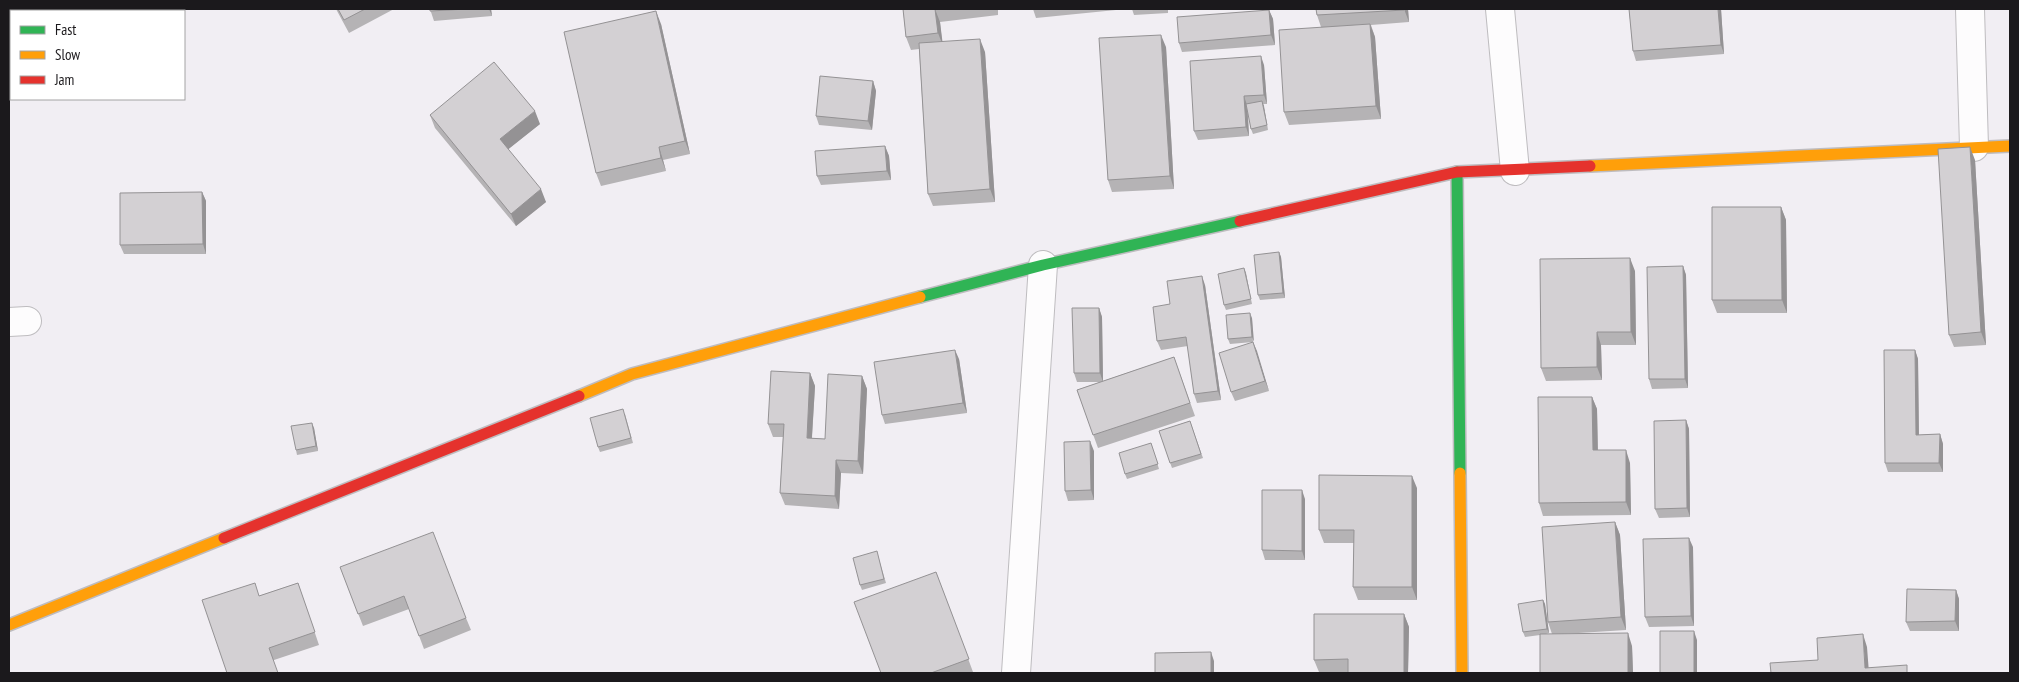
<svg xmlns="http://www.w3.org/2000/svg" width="2019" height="682" font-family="'PT Sans Narrow',sans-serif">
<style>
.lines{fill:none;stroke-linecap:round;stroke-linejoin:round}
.street-casing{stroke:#bebcbf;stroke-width:30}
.fast-casing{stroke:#bebcbf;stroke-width:14}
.slow-casing{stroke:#bebcbf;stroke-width:14}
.jam-casing{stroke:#bebcbf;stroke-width:14}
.street{stroke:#fdfcfd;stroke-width:28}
.fast{stroke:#30b455;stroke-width:11}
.slow{stroke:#ff9f0a;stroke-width:11}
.jam{stroke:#e5322d;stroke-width:11}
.wall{fill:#b5b3b5}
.shaded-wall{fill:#949294}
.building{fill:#d3d0d3;stroke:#949294}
</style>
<rect width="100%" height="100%" fill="#f1eef3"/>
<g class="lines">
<g class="street-casing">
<path id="street" d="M1500,9L1515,171
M1970,9L1974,147
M9,322L27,321
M1016,673L1043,265"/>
</g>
<g class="fast-casing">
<path id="fast" d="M1457,172L1460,473
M920,297L1043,265L1240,221"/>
</g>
<g class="slow-casing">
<path id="slow" d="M1590,166L2010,146
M579,396L632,374L920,297
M1460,473L1462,673
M9,625L224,538"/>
</g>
<g class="jam-casing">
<path id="jam" d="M1240,221L1457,172L1590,166
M224,538L579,396"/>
</g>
<use href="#street" class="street"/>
<use href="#fast" class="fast"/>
<use href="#slow" class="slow"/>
<use href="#jam" class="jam"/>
</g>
<path class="wall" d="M336,9H394L349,33Z
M430,9H491L492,16L434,21Z
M903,9H998V15L940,22L942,42L985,52L995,202L933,206L928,194L919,49L911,50L906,37Z
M1033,9H1126L1036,18Z
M1132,9H1168V13L1134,15Z
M1316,9H1408L1409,22L1371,25L1375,37L1381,119L1289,125L1284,112L1321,27L1317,15Z
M1629,9H1721L1724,54L1636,61L1633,51Z
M1269,10L1273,19L1275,45L1182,52L1179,43Z
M661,24L690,154L663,160L666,171L601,186L596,173Z
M1166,47L1174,189L1112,192L1108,180Z
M1264,65L1267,104H1263L1268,130L1253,134L1251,129L1248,112L1249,136L1198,140L1194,131Z
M873,81L876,91L872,130L819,125L816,116Z
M430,115L540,124L508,149L546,202L516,226L435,128Z
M885,146L889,156L891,180L821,185L817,176Z
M1975,160L1986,345L1954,347L1949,335Z
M202,192L206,201V254H124L120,245Z
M1781,207L1786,220L1787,313H1717L1712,300Z
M1279,252L1281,257L1285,298L1260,300L1258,295Z
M1683,266L1686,275L1688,388L1652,389L1649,379Z
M1244,268L1252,304L1226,310L1224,305Z
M1635,271L1636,345H1601L1602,380L1546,381L1541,368Z
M1205,285L1221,400L1197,403L1194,394L1188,346L1161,350L1157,341L1170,304Z
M1099,308L1102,317L1103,381L1174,357L1195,416L1098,448L1077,390L1100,382H1077L1074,373Z
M1252,318L1253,342L1269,391L1235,401L1231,392L1253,342L1230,344L1228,339Z
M1915,350L1918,359L1919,435L1940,434L1943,444V472H1888L1885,463Z
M959,359L967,413L885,424L882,415Z
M810,373L815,386L812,438L825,439L862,376L867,389L863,474L841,473L839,509L785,505L780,493L783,437H773L768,424Z
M1592,397L1597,409L1598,450L1630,463L1631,515L1543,516L1539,503Z
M625,414L633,443L600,452L598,447Z
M1686,420L1689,429L1690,517L1659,518L1655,509Z
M1190,421L1203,458L1172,468L1159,431Z
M314,428L318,451L297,455L296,450Z
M1151,443L1159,469L1127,479L1125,474Z
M1094,451V500L1068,501L1065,491Z
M1417,488V600H1358L1353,587L1354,543H1324L1319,530Z
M1305,499V560H1265L1262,550Z
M1615,522L1620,535L1626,630L1563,634L1632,646L1633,673H1540V635L1525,637L1523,632L1543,600L1545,604L1549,633L1546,634H1552L1548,622Z
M1693,547L1694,626L1649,627L1645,617Z
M878,556L886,583L862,590L860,585Z
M340,567L466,618L471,630L424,649L409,609L363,626Z
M936,572L973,672L971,673H881Z
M298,583L319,645L274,660L227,673L259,596Z
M1956,590L1959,599V631H1910L1906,622Z
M1404,614L1409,627L1408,673L1319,672L1314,660Z"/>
<path class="shaded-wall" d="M489,9H491L492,16Z
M935,9L940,22L943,46L938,33Z
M1404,9H1408L1409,22Z
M1718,9H1721L1724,54L1721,45Z
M1269,10L1273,19L1275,45L1271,35Z
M656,11L661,24L690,154L685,141Z
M1370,24L1375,37L1381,119L1376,106Z
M1161,35L1166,47L1174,189L1170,176Z
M980,39L985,52L995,202L990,189Z
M1261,56L1264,65L1267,104L1264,95Z
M873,81L876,91L872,130L868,121Z
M1244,96L1247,105L1249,136L1246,127Z
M1262,101L1264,106L1268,130L1267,125Z
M535,111L540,124L505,152L500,139Z
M885,146L889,156L891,180L887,171Z
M659,147L663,160L666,171L661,158Z
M1970,147L1975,160L1986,345L1981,332Z
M541,189L546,202L516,226L511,214Z
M202,192L206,201V254L203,244Z
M1781,207L1786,220L1787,313L1782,300Z
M1279,252L1281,257L1285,298L1283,293Z
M1630,258L1635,271L1636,345L1631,332Z
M1683,266L1686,275L1688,388L1685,379Z
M1244,268L1246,273L1252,304L1251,299Z
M1202,276L1205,285L1221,400L1218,391Z
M1099,308L1102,317L1103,382L1100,373Z
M1250,313L1252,318L1254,342L1252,337Z
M1597,332L1601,345L1602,380L1597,367Z
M1253,342L1257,351L1269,391L1265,381Z
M955,350L959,359L967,413L963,403Z
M1915,350L1918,359L1919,444L1916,435Z
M810,373L815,386L811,451L807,438Z
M862,376L867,389L863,474L858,461Z
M1592,397L1597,409L1598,463L1593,450Z
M1686,420L1689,429L1690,517L1687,508Z
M312,423L314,428L318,451L316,446Z
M1940,434L1943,444V472L1939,463Z
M1090,441L1094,451V500L1091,490Z
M1626,450L1630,463L1631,515L1626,502Z
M836,460L841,473L839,509L835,496Z
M1412,476L1417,488V600L1412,587Z
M1302,490L1305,499V560L1302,551Z
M1615,522L1620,535L1626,630L1621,617Z
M1689,538L1693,547L1694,626L1691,616Z
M1956,590L1959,599V631L1955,621Z
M1543,600L1545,604L1549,633L1547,629Z
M1404,614L1409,627L1408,673H1404Z
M1694,631L1697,640V673H1694Z
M1628,633L1632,646L1633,673H1628Z
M1863,634L1867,647L1869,673L1865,668Z
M1211,652L1214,661V673H1211Z"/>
<path class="building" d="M338,9H365L344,20Z
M430,9H467L430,11Z
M903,9H936H935L938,33L906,37Z
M1316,9H1404V10L1317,15Z
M1629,9H1718L1721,45L1633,51Z
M1269,10L1271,35L1179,43L1177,17Z
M656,11L685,141L659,147L661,158L596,173L564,32Z
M1370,24L1376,106L1284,112L1279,30Z
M1161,35L1170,176L1108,180L1099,38Z
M980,39L990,189L928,194L919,43Z
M1261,56L1264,95L1244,96L1246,127L1194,131L1190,61Z
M494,62L535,111L500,139L541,189L511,214L430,115Z
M820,76L873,81L868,121L816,116Z
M1262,101L1267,125L1251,129L1246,104Z
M885,146L887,171L817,176L815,151Z
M1970,147L1981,332L1949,335L1938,149Z
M202,192L203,244L120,245V193Z
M1712,207H1781L1782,300H1712Z
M1279,252L1283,293L1258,295L1254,255Z
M1630,258L1631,332H1597V367L1541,368L1540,259Z
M1683,266L1685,379H1649L1647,267Z
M1244,268L1251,299L1224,305L1218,274Z
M1202,276L1218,391L1194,394L1186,337L1157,341L1153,307L1170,304L1167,281Z
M1072,308H1099L1100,373H1074Z
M1250,313L1252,337L1228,339L1226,315Z
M1253,342L1265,381L1231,392L1219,353Z
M955,350L963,403L882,415L874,362Z
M1884,350H1915L1916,435L1940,434L1939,463H1885Z
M1174,357L1190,403L1093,435L1077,390Z
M771,371L810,373L807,438L825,439L828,374L862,376L858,461L836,460L835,496L780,493L784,424H768Z
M1538,397H1592L1593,450H1626V502L1539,503Z
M623,409L631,438L598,447L590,418Z
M1686,420L1687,508L1655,509L1654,421Z
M1190,421L1201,454L1170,463L1159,431Z
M312,423L316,446L296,450L291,426Z
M1090,441L1091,490L1065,491L1064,442Z
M1151,443L1158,464L1125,474L1119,453Z
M1319,475L1412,476V587H1353L1354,530H1319Z
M1262,490H1302V551L1262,550Z
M1615,522L1621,617L1548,622L1542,527Z
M433,532L466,618L419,636L404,596L358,614L340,567Z
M1689,538L1691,616L1645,617L1643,539Z
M877,551L884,579L860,585L853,558Z
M936,572L969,659L931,673H881L854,602Z
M255,583L259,596L298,583L315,632L269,648L278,673H227L202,600Z
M1907,589L1956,590L1955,621L1906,622Z
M1543,600L1547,629L1523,632L1518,604Z
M1314,614H1404V673H1348V659L1314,660Z
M1660,631H1694V673H1660Z
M1628,633V673H1540V634Z
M1863,634L1865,668L1907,665V673H1771L1770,663L1818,660L1817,638Z
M1211,652V673H1155V653Z"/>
<rect width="2019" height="682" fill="none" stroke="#1b191c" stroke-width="20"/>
<rect x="10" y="10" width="175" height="90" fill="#ffffff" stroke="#a4a3a4"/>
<rect x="20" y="26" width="25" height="8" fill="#30b455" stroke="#a4a3a4"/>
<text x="55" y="35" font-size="15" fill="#1b191c">Fast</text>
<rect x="20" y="51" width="25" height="8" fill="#ff9f0a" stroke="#a4a3a4"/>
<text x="55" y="60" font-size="15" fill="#1b191c">Slow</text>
<rect x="20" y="76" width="25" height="8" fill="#e5322d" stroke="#a4a3a4"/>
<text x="55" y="85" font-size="15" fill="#1b191c">Jam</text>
</svg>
